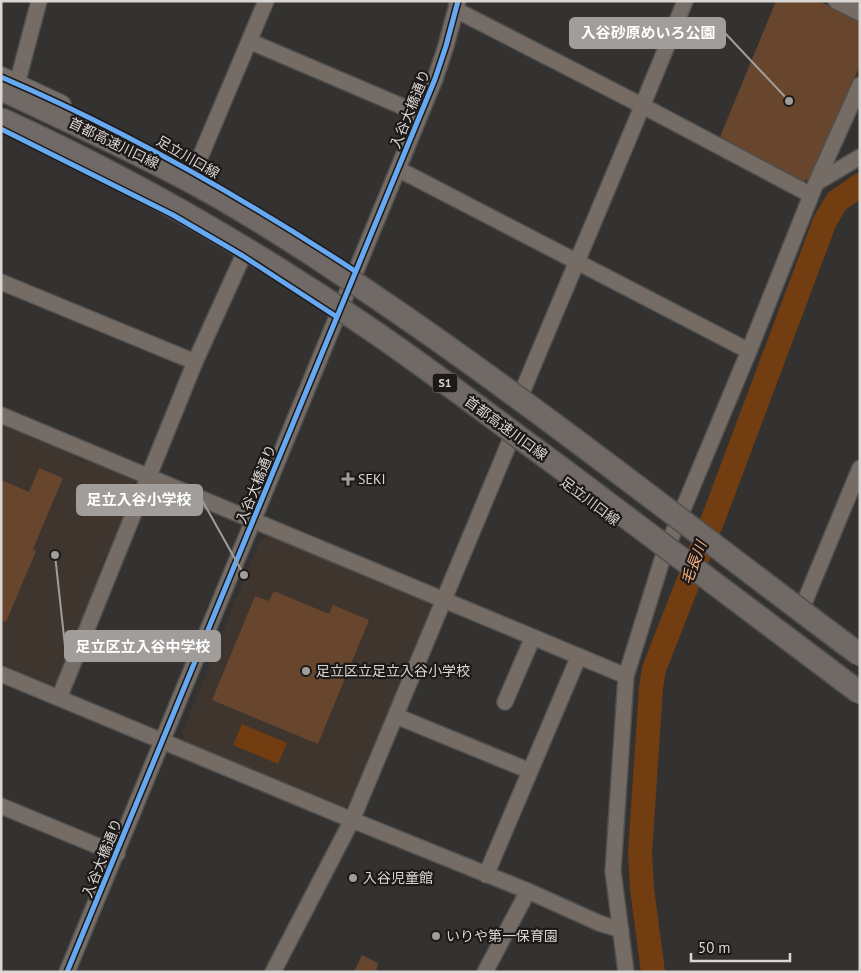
<svg xmlns="http://www.w3.org/2000/svg" width="861" height="973" font-family="'PT Sans','Noto Sans JP',sans-serif">
<style>
.built{fill:#3f352f}
.green{fill:#68452d}
.water{fill:#713d11}
.lines{fill:none;stroke-linecap:round;stroke-linejoin:round}
.river{stroke:#713d11;stroke-width:24}
.minor-casing{stroke:#51504e;stroke-width:18}
.major-casing{stroke:#51504e;stroke-width:22}
.minor{stroke:#756c66;stroke-width:15}
.major{stroke:#756d66;stroke-width:20}
.highway-bridge-casing{stroke:#51504e;stroke-width:25;stroke-linecap:butt}
.highway-bridge{stroke:#706966;stroke-width:22}
.cycleway-casing{stroke:#1c1918;stroke-width:8}
.cycleway{stroke:#66a8f1;stroke-width:5}
.poi-dot{fill:#a09d9b;stroke:#1c1918;stroke-width:2}
.labels{text-anchor:middle;stroke-width:4.5;stroke-linejoin:round;paint-order:stroke}
.shield{fill:#1c1918;stroke:#a19d9c;stroke-width:1}
.shield-label{font-size:12px;font-weight:bold;fill:#dad6d4}
.street-label{font-size:14px;fill:#dad6d4;stroke:#1c1918}
.poi-label{font-size:14px;fill:#dad6d4;stroke:#1c1918;text-anchor:start}
.water-label{font-size:15px;font-style:italic;fill:#f5af81;stroke:#1c1918}
.leader{fill:none;stroke:#a09d9b;stroke-width:2}
.callout-dot{fill:#a09d9b;stroke:#1c1918;stroke-width:2}
.callout{fill:#a09d9b;stroke:#a09d9b;stroke-width:2}
.callout-label{font-size:15px;text-anchor:middle;font-weight:bold;fill:#fff}
</style>
<rect width="100%" height="100%" fill="#343230"/>
<path class="built" d="M1,423L75,454V458L85,463L89,460L134,479L137,489L111,554L106,556L99,571L101,576L81,627L76,628L71,637L74,642L59,680L51,685L1,665Z
M268,536L428,601L430,609L349,805L342,807L186,742L182,733L261,539Z"/>
<path class="green" d="M776,1H819L860,22V65L811,178L801,182L720,137Z
M39,468L63,478L33,549L36,551L6,622L1,620V480L29,492Z
M274,591L329,614L333,605L369,620L318,744L212,700L255,596L269,601Z
M362,955L378,963L376,972H354Z"/>
<path class="water" d="M242,724L287,743L278,764L233,745Z"/>
<g class="lines">
<path class="river" d="M653,972L642,889L640,853L651,688L654,669L718,506L825,221L837,201L860,185"/>
<g class="minor-casing">
<path id="minor" d="M836,1L860,13
M456,10L643,106L811,195
M249,41L420,114
M17,84L39,1
M398,169L749,351
M193,174L266,1
M816,183L860,157
M1,282L195,362
M523,390C577,260 633,132 685,1
M1,415L626,676
M805,601L860,468
M1,674L352,820L528,891L599,923L621,930
M59,698L195,362L243,256
M505,702L533,637
M396,716L530,771
M1,806L117,854
M486,875L579,656
M67,972L435,79L446,46L458,1
M273,972L352,820L510,441
M485,972L528,891
M626,972L613,871L626,676L663,557L749,351L816,183L860,85"/>
</g>
<g class="major-casing">
<path id="major" d="M1,77L61,105"/>
</g>
<use href="#minor" class="minor"/>
<use href="#major" class="major"/>
<g class="highway-bridge-casing">
<path id="highway-bridge" d="M1,89C68,121 136,151 201,187C275,228 345,276 415,324C567,430 712,545 860,655
M1,119C132,179 257,251 376,333C440,377 502,425 565,471C663,545 762,619 860,693"/>
</g>
<use href="#highway-bridge" class="highway-bridge"/>
<g class="cycleway-casing">
<path id="cycleway" d="M1,77C125,130 243,198 355,271
M1,129L173,215L243,256L337,317
M67,972L435,79L446,46L458,1"/>
</g>
<use href="#cycleway" class="cycleway"/>
</g>
<g class="poi-dot">
<path d="M345.5 471.5h5v5h5v5h-5v5h-5v-5h-5v-5h5z"/>
<circle cx="306" cy="671" r="5"/>
<circle cx="353" cy="878" r="5"/>
<circle cx="436" cy="936" r="5"/>
</g>
<g class="labels">
<rect class="shield" x="432.5" y="373.5" width="25" height="19" rx="4"/>
<g class="shield-label">
<text x="445" y="387">S1</text>
</g>
<g class="street-label">
<text transform="translate(410 109) rotate(-68)" y="5">入谷大橋通り</text>
<text transform="translate(114 143) rotate(26)" y="5">首都高速川口線</text>
<text transform="translate(188 157) rotate(30)" y="5">足立川口線</text>
<text transform="translate(506 428) rotate(36)" y="5">首都高速川口線</text>
<text transform="translate(256 484) rotate(-68)" y="5">入谷大橋通り</text>
<text transform="translate(590 501) rotate(37)" y="5">足立川口線</text>
<text transform="translate(102 858) rotate(-68)" y="5">入谷大橋通り</text>
</g>
<g class="poi-label">
<text x="358" y="484">SEKI</text>
<text x="316" y="676">足立区立足立入谷小学校</text>
<text x="363" y="883">入谷児童館</text>
<text x="446" y="941">いりや第一保育園</text>
</g>
<g class="water-label">
<text transform="translate(694 563) rotate(-69)" y="5">毛長川</text>
</g>
</g>
<path class="leader" d="M789 101L725 33M244 575L202 500M55 555L65 646"/>
<g class="callout-dot">
<circle cx="789" cy="101" r="5"/>
<circle cx="244" cy="575" r="5"/>
<circle cx="55" cy="555" r="5"/>
</g>
<g class="callout">
<rect x="570" y="18" width="155" height="30" rx="5"/>
<rect x="77" y="485" width="125" height="30" rx="5"/>
<rect x="65" y="631" width="155" height="30" rx="5"/>
</g>
<g class="callout-label">
<text x="648" y="38">入谷砂原めいろ公園</text>
<text x="139" y="505">足立入谷小学校</text>
<text x="143" y="652">足立区立入谷中学校</text>
</g>
<rect width="861" height="973" fill="none" stroke="#dad6d4" stroke-width="5"/>
<path d="M691 953v8h99v-8" fill="none" stroke="#dad6d4" stroke-width="2.5"/>
<text x="698" y="953" font-size="15" fill="#dad6d4" stroke="#1c1918" stroke-width="4" paint-order="stroke">50 m</text>
</svg>
